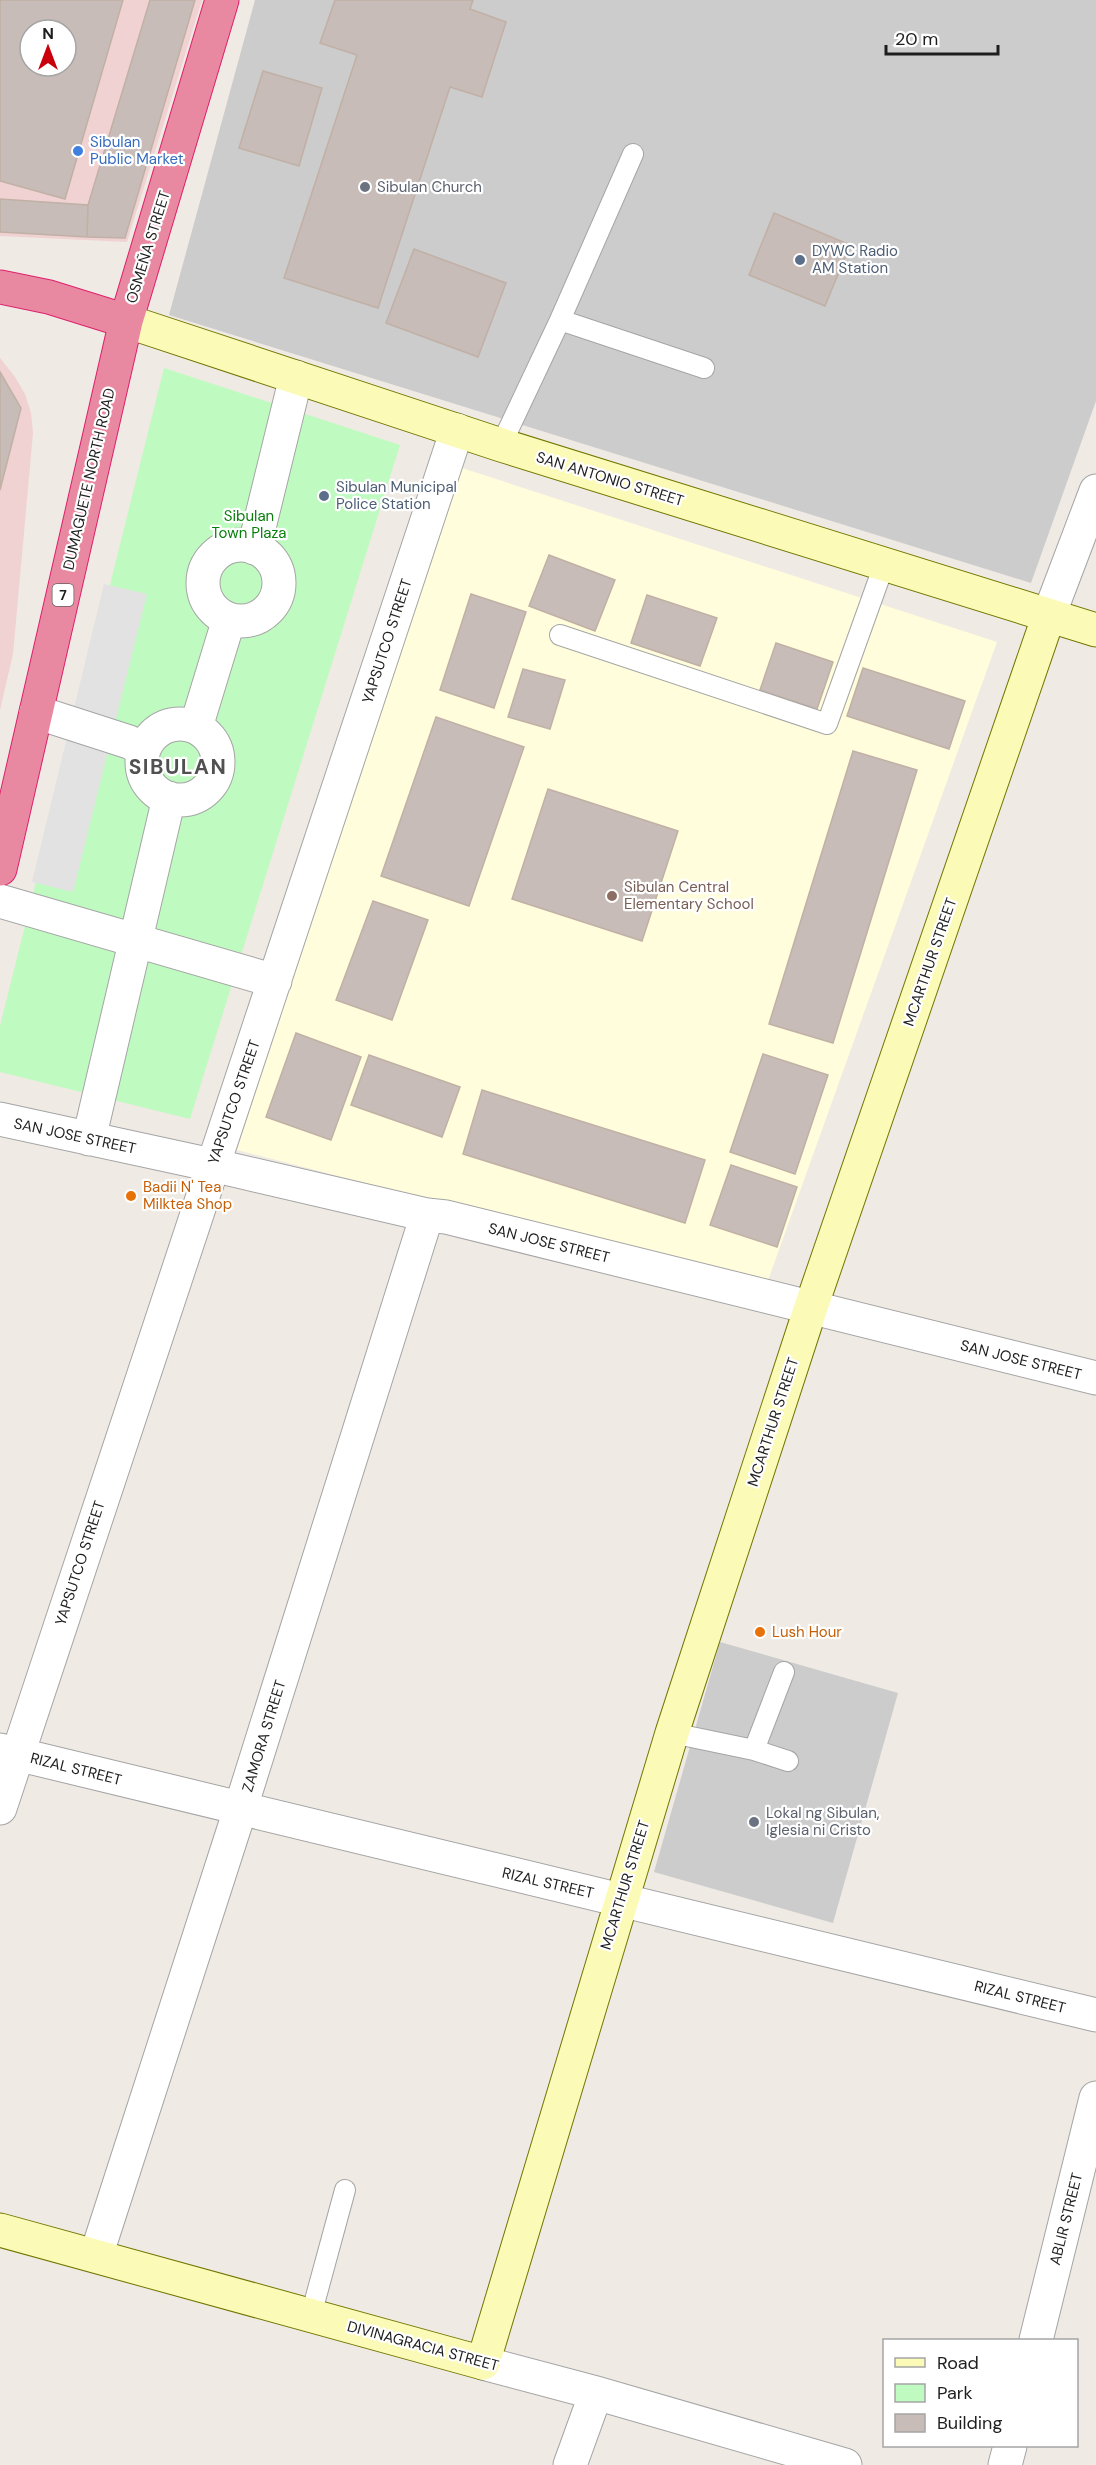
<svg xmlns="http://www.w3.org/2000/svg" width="1096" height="2465" font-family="'DM Sans',sans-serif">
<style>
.commercial{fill:#f0d2d3;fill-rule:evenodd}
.education{fill:#fffddc}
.religious{fill:#ccc}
.park{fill:#bffbc0}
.parking{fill:#e2e2e2}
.building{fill:#c7bcb7;stroke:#c1b0a5;stroke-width:1.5;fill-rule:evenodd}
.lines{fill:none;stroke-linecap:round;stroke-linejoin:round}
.lane-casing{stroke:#a5a5a5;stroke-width:22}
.street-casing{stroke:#a5a5a5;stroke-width:35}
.secondary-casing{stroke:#727702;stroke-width:35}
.highway-casing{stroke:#de206d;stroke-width:35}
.lane{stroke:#fff;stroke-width:20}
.street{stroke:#fff;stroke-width:33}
.secondary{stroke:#fbfab6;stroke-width:33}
.highway{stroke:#e989a1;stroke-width:33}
.shop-dot{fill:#3f7fe0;stroke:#fff;stroke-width:2}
.worship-dot{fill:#6b7280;stroke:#fff;stroke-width:2}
.service-dot{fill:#5c6f8a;stroke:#fff;stroke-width:2}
.education-dot{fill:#8d6e63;stroke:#fff;stroke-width:2}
.food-dot{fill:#e8710a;stroke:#fff;stroke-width:2}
.labels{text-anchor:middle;stroke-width:4.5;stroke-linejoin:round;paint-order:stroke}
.shield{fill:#fff;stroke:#626262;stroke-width:1.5}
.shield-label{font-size:14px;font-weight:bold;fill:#1e1e1e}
.shop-label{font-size:15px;fill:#366cbe;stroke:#fff;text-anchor:start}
.worship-label{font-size:15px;fill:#5b616d;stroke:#fff;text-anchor:start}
.street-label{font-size:15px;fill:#1e1e1e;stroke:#fff}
.service-label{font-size:15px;fill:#4e5e75;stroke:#fff;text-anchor:start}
.park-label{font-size:15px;fill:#097f0b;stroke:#fff}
.education-label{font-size:15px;fill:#785e54;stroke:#fff;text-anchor:start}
.food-label{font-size:15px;fill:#c56008;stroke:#fff;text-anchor:start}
.district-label{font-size:21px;font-weight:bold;letter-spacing:1.5px;fill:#515151;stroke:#fff}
</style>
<rect width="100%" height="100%" fill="#efeae3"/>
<path class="commercial" d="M0,0H202L127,242L0,236ZM30,30H66V66H30Z
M0,358L15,377L25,394L31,413L33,433L13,654L0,710Z"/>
<path class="education" d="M456,466L997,642L766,1286L237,1150Z"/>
<path class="religious" d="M255,0H1096V401L1031,583L169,315Z
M720,1642L898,1693L833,1923L654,1872Z"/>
<path class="park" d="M164,368L400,445L190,1119L0,1072V1026Z"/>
<path class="parking" d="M104,584L147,594L73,892L32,882Z"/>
<path class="building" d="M0,0H123L65,199L0,181ZM30,30H66V66H30Z
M150,0H195L125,238L87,237L88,205Z
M335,0H473L470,9L506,22L482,97L450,87L378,308L284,278L357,55L320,43Z
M263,71L322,88L299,166L239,148Z
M0,199L88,205L87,237L0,232Z
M774,213L850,245L825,306L749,275Z
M414,249L506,283L478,357L386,323Z
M0,372L21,408L0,490Z
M549,555L615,580L595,631L529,606Z
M471,594L526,612L494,708L440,690Z
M647,595L717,618L700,666L631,643Z
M776,643L833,662L817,709L760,690Z
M863,668L965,701L949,749L847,716Z
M523,669L565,680L550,729L508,717Z
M436,717L524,747L469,906L381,876Z
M853,751L917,770L833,1043L769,1024Z
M548,789L678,831L642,941L512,899Z
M373,901L428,920L392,1020L336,1000Z
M296,1033L361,1057L331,1140L266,1117Z
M763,1054L828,1075L795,1174L730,1152Z
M369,1055L460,1087L442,1137L351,1105Z
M482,1090L705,1160L685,1223L463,1154Z
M731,1165L797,1187L777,1247L710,1225Z"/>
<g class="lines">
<g class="lane-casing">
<path id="lane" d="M560,320L704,368
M501,445L560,320L633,154
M560,635L827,724L884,565
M672,1733L754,1750L788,1761
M754,1750L784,1672
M311,2315L345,2190"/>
</g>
<g class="street-casing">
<path id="street" d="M203 583a38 38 0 1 1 76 0a38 38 0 1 1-76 0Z
M254,548L296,377
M1049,615L1096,491
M36,712L129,742L144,750
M142 762a38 38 0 1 1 76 0a38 38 0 1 1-76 0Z
M196,727L229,619
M0,901L275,981
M0,1119L212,1165L427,1215L446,1217L1096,1378
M89,1139L169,798
M0,1750L1096,2015
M0,1808L457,430
M96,2256L240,1810L427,1215
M1036,2340L1096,2098
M483,2363L596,2393L845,2465
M570,2465L596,2393
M1005,2465L1010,2446"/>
</g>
<g class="secondary-casing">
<path id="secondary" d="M126,321L501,445L1096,630
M0,2230L483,2363L672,1733L811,1307L1049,615"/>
</g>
<g class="highway-casing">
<path id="highway" d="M0,287L49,297L126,321
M0,869L126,321L222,0"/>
</g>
<use href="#lane" class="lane"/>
<use href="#street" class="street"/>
<use href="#secondary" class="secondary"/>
<use href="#highway" class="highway"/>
</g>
<circle class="shop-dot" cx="78" cy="151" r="6"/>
<g class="worship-dot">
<circle cx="365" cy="187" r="6"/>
<circle cx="754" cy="1822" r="6"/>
</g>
<g class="service-dot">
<circle cx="800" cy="260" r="6"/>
<circle cx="324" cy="496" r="6"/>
</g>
<circle class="education-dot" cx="612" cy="896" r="6"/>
<g class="food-dot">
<circle cx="131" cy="1196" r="6"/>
<circle cx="760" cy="1632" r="6"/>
</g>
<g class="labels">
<rect class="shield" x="52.5" y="584" width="21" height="22" rx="4.5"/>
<g class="shield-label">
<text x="63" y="600">7</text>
</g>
<g class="shop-label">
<text x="90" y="147">Sibulan<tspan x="90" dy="17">Public Market</tspan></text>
</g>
<g class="worship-label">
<text x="377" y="192">Sibulan Church</text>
<text x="766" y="1818">Lokal ng Sibulan,<tspan x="766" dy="17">Iglesia ni Cristo</tspan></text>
</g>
<g class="street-label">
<text transform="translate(148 247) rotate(-73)" y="5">OSMEÑA STREET</text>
<text transform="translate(89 479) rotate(-77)" y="5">DUMAGUETE NORTH ROAD</text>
<text transform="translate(610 479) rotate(17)" y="5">SAN ANTONIO STREET</text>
<text transform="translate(387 641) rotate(-72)" y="5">YAPSUTCO STREET</text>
<text transform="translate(930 962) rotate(-71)" y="5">MCARTHUR STREET</text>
<text transform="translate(234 1102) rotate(-71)" y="5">YAPSUTCO STREET</text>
<text transform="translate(75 1136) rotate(12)" y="5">SAN JOSE STREET</text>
<text transform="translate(549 1243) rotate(14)" y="5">SAN JOSE STREET</text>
<text transform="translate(1021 1360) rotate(14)" y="5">SAN JOSE STREET</text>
<text transform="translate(773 1422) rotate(-72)" y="5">MCARTHUR STREET</text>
<text transform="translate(80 1563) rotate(-72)" y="5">YAPSUTCO STREET</text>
<text transform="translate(264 1736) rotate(-73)" y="5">ZAMORA STREET</text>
<text transform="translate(76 1769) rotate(14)" y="5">RIZAL STREET</text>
<text transform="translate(548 1883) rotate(13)" y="5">RIZAL STREET</text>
<text transform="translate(625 1885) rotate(-73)" y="5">MCARTHUR STREET</text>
<text transform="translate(1020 1997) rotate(14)" y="5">RIZAL STREET</text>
<text transform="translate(1066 2219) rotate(-76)" y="5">ABLIR STREET</text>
<text transform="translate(423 2346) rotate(15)" y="5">DIVINAGRACIA STREET</text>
</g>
<g class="service-label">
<text x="812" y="256">DYWC Radio<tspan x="812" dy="17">AM Station</tspan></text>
<text x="336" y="492">Sibulan Municipal<tspan x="336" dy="17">Police Station</tspan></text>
</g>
<g class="park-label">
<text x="249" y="521">Sibulan<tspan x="249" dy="17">Town Plaza</tspan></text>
</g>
<g class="education-label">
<text x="624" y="892">Sibulan Central<tspan x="624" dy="17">Elementary School</tspan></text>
</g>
<g class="food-label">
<text x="143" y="1192">Badii N' Tea<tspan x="143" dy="17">Milktea Shop</tspan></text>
<text x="772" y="1637">Lush Hour</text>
</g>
<g class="district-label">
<text x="178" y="774">SIBULAN</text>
</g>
</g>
<rect x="883" y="2339" width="195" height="108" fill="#ffffff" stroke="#a5a5a5" stroke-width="1.5"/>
<rect x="895" y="2358" width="30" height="9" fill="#fbfab6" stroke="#a5a5a5" stroke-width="1.5"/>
<text x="937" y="2369" font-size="18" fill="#1e1e1e">Road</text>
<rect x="895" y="2384" width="30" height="18" fill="#bffbc0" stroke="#a5a5a5" stroke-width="1.5"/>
<text x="937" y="2399" font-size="18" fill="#1e1e1e">Park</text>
<rect x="895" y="2414" width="30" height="18" fill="#c7bcb7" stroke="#a5a5a5" stroke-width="1.5"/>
<text x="937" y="2429" font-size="18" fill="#1e1e1e">Building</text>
<g transform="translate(48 48)"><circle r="28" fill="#ffffff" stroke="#a5a5a5" stroke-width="1.5"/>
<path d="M0-4.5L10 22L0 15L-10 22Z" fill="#cb000d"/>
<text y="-9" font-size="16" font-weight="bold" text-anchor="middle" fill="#1e1e1e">N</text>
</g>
<path d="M886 45v9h112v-9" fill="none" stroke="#1e1e1e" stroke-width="3"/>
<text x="895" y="45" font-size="18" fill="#1e1e1e" stroke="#ffffff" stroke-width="4.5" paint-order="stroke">20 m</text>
</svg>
